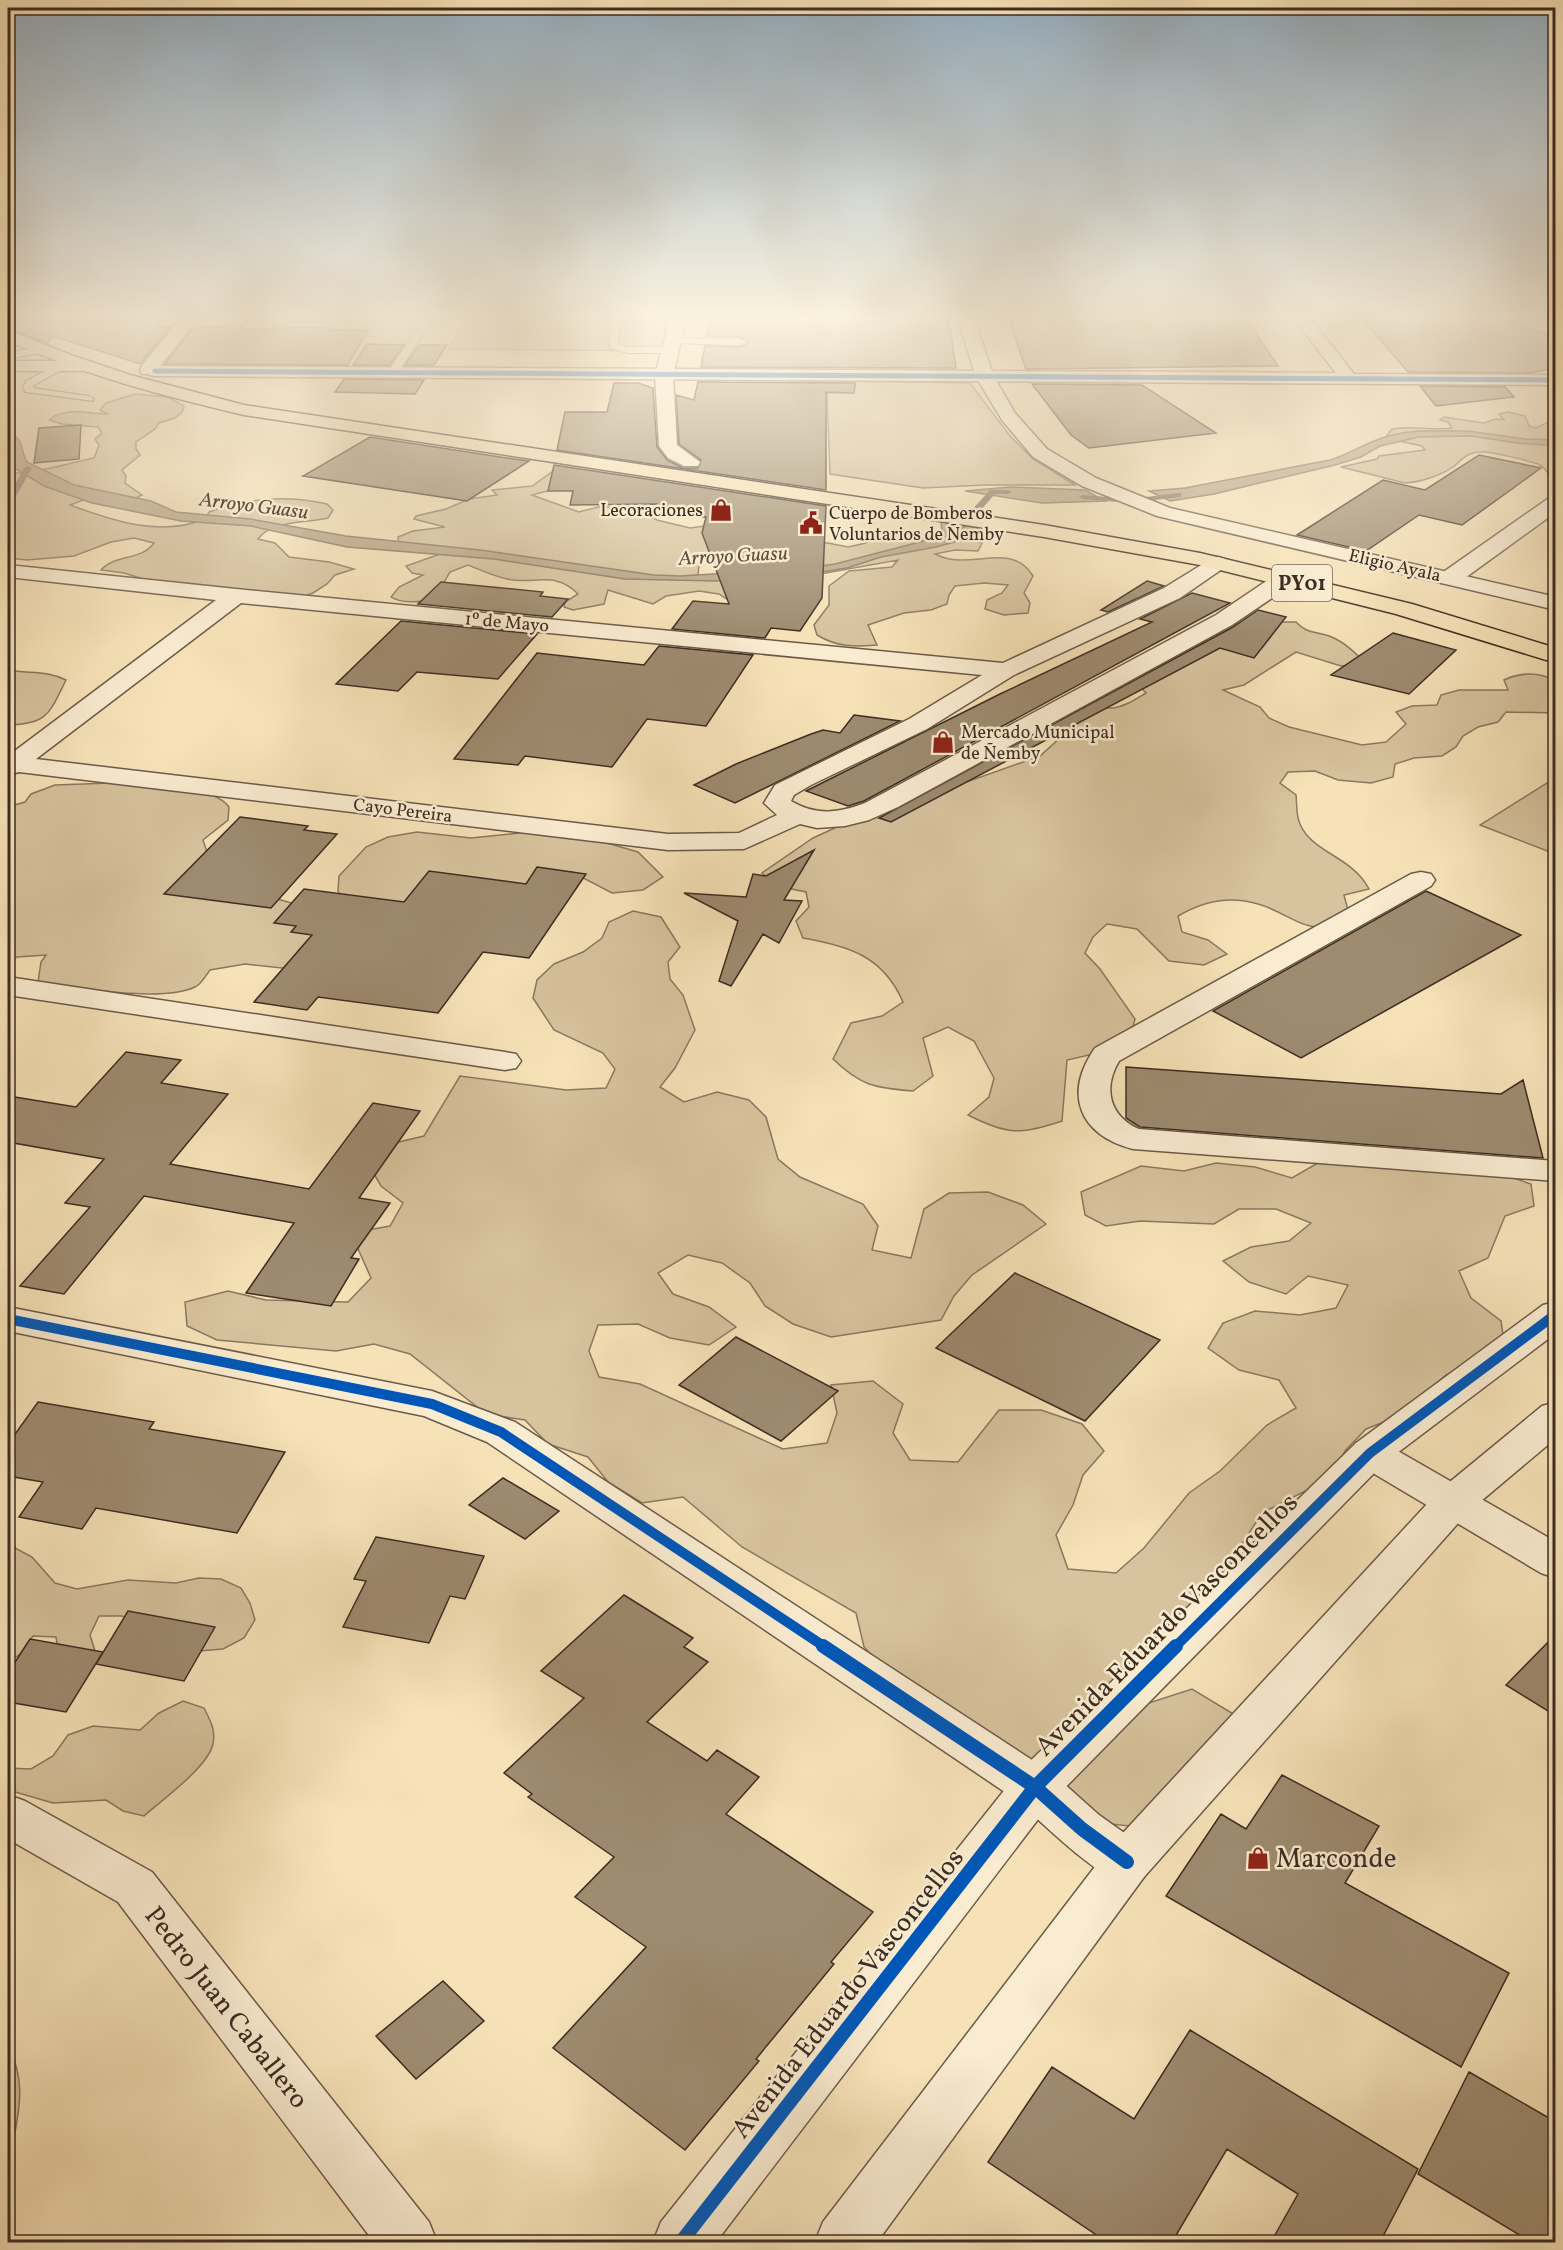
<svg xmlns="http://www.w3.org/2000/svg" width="1563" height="2250" font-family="Vollkorn,serif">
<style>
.green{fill:#d7c39e;stroke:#8a7860;stroke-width:1.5;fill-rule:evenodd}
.water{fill:#b8a485;stroke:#87745d;stroke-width:1.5}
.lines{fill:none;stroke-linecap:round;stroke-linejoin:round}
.stream{fill:#87745d;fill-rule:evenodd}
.building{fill:#9e8b70;stroke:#3d2c22;stroke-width:1.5}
.service-casing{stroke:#6c5a48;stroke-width:2}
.minor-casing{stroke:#6c5a48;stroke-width:3}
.tertiary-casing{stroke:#6c5a48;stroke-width:3}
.trunk-casing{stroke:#3d2c22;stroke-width:3}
.service{fill:#faecd1;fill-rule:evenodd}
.minor{fill:#faecd1;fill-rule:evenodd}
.tertiary{fill:#faecd1;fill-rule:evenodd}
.trunk{fill:#f7e2b8;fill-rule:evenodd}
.cycleway-far2-casing{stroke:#faecd1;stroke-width:8}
.cycleway-far1-casing{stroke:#faecd1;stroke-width:14}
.cycleway-casing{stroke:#faecd1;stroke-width:17}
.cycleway-far2{stroke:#0057b8;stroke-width:5}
.cycleway-far1{stroke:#0057b8;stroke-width:10}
.cycleway{stroke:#0057b8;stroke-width:14}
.labels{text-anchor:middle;stroke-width:5;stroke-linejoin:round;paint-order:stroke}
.far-poi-label{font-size:18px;fill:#3d2c22;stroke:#faecd1;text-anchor:start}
.far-street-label{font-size:18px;fill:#3d2c22;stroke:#faecd1}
.far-water-label{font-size:20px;font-style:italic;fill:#625040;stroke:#faecd1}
.shield{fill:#faecd1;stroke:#766656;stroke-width:1.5}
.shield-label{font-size:21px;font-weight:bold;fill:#3d2c22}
.near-street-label{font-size:27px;fill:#3d2c22;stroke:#faecd1}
.near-poi-label{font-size:27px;fill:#3d2c22;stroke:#faecd1;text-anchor:start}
</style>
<rect width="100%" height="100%" fill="#f7e2b8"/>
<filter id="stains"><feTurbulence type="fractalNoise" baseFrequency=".00333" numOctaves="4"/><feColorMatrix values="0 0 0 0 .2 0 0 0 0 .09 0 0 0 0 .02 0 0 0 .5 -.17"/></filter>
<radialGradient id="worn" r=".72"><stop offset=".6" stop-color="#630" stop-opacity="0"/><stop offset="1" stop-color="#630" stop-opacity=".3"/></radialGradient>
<path class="green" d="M465,320H677L666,351L449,349Z
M856,381L970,383L1010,436L1033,459L1075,485H985L923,488L830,474L827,393H854Z
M135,394L168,397L184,406L182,412L175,418L159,423L155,429L136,442V449L140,455L122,470L126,476L125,483L142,495L127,502L86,499L70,505C113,521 161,537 205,519L209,512C247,498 287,495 327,504L333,510L328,518C307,523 272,520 258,539L275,543L289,557L329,562L354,569L335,575L327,584L313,593L293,600L156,583L124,573L101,570C115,554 141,561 154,543L134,538L111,542L74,556L27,560L8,558V472C26,477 72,462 94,458L99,445L95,439L102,433L98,427L62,424L49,420C64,406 90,414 108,414L100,410L106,403Z
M1508,412L1525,416L1529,426L1536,428L1555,419V478C1547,476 1546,467 1538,464C1526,460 1497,453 1484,452C1467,451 1463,459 1453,467C1440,476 1420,482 1405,483L1341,467L1377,459L1379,456L1425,450L1422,446L1385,438L1392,429C1412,425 1432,431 1452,428L1448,422L1440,420L1444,417L1484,423L1496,419L1504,420L1499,414Z
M571,469L551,490L532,495L579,512L598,507H636L657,520L690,528L733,522L785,541L828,543L848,547L866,543L873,535L894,531L916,532L922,540L943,542L962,538L982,543L978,551L955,550L935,554C939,556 944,558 949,559C978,565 1014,544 1033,576L1024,593L1030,603L1028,613L1004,615L985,609L987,600L1002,593L1008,585L984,583L955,586L949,595L947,604L931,610L904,613L868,625L877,645C854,647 837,647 817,635L814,625L829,605V586L849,571L892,567L898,560L781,581L731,602L719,594L699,591L666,596L653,604L608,590L604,604L573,610L564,607L565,602L578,594C555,570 534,585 507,579C494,576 480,570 468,565L450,572C445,580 439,594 429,599C420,603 400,603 391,597L399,587L423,575L412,573L406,566L443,553L399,545L398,537L413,531L445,527L414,519L416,516L446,509L469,499L497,495L492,490L532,486L552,472ZM718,552L721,579H692L698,574L700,558Z
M1249,622H1296C1306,633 1313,631 1326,635C1341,639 1356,653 1366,664L1341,666L1296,652L1244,685L1223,690L1260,707L1269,718L1289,727L1362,745L1386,742L1406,724L1396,712L1412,706L1437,705L1441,695L1459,690H1508L1504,680C1522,672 1537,672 1555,680V713L1506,712L1498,722L1478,727L1463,736L1456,747L1442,756L1414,758L1395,764L1393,777L1371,783L1338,780L1315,771L1288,772L1280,783L1296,795C1297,804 1296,816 1300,824C1312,853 1352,856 1369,889L1344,895L1348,910C1317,947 1292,913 1258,904C1229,895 1203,901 1178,916L1182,932L1208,940L1227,954L1204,965L1169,961L1137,929L1107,924L1093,937L1085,953L1100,969L1135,1019L1128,1046L1067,1060L1062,1121C1021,1135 1007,1135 968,1115L989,1097L994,1078L974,1041L948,1027L923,1038L933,1076L913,1091C875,1088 861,1086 833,1059L851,1023L882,1016L903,1002C883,956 849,946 803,938L796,921L809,907L806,892L777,886L762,873L813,838L902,797L927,801L941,791L1040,756L1062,736L1050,725V714C1075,702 1087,709 1112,708C1124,707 1136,699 1146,693L1136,682V672L1151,665L1176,662L1177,652L1209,628Z
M8,664V670C30,674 46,670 66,680C49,714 48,724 8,725Z
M1555,778V854L1480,825Z
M111,783C141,784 211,783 229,807L228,820L203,840L208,855L267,896L316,910L346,906L338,891L339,876L366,847L388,837L417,832L471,838L530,832L590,838L638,852L663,877L643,890L612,893L572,872L540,874L529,889L310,971L245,964L210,970C206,975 201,985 195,987C161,1003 76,987 38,982L41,962L46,955L17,957L8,962V810L11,806L25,802L31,794L55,785Z
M633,911L661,917L680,947L668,962L670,979L683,995L695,1030L675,1068L660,1087L684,1102L717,1092L749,1100L766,1117L778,1159L800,1177L863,1204L878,1226L872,1250L911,1258L924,1209L949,1193L988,1192L1023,1205L1046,1224L972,1275L954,1296L941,1320L831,1337L793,1324L765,1306L750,1283L722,1263L688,1255L658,1273L673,1294L709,1307L736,1327L709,1345L670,1338L638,1324L598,1325L589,1351L599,1377L640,1384L783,1449L827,1443L837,1413L831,1385L873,1381L903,1404L893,1433L910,1460L958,1462L999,1410H1041L1082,1424L1104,1451L1083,1475L1073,1505L1056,1535L1068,1569L1116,1573L1144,1548L1189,1493L1220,1471L1267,1425L1296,1408L1279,1380L1239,1370L1208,1348L1223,1323L1255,1311L1300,1315L1336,1308L1348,1285L1308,1276L1286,1294L1249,1282L1223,1261L1251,1247L1289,1241L1311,1223L1276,1209H1239L1214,1224L1140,1221L1106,1226L1085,1215L1081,1192L1141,1166L1184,1171L1216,1163L1255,1167L1292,1178L1342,1149L1496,1172L1531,1184L1534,1206L1505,1216L1488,1258L1459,1271L1471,1298L1501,1321L1505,1349L1446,1375L1402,1415L1366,1429L1345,1451L1331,1478L1262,1513L1224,1572L1212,1603L1099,1702L1149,1703L1192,1689L1235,1715L1130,1826L1079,1821L923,1709L864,1647L856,1613L742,1547L683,1497L642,1503L608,1482L588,1457L548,1444L525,1420L486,1414L410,1354L374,1344L336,1351L217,1340L187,1326L185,1302L228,1291L266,1300L348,1302L371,1278L351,1233L390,1226L403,1203L381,1186L370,1167L386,1145L424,1136L460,1076L566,1090L606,1088L615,1069L603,1053L554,1030L533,998L537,980L554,964L583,952L602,938L609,922Z
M8,1533H10L15,1548L32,1557L55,1583L77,1589L128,1580L176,1583L199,1578L221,1579L241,1588L250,1603L255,1620L244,1638L223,1649L199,1651L163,1632L122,1616H99L90,1635L95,1651L61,1670L56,1637L33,1636L20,1654L8,1663Z
M183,1701L204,1708C210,1720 216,1730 213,1744C208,1767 162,1800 144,1816L123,1811L106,1800L53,1803L8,1790V1768L31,1769L53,1756L68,1735L93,1726L140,1730L159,1713Z
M8,2046C31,2088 14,2125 9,2168C6,2192 12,2219 13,2242H8Z"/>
<path class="water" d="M1420,431H1468L1525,439L1555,440V446L1517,443L1471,436L1419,437L1380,446L1361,457L1335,465L1214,494L1170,501L1149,491L1185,488L1330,460C1346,455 1359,447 1374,441C1388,435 1404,432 1420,431Z
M8,434C24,436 20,450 27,462L74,485L151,501L176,512L250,519L346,536L480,550L654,575L680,576L800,569L835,564L939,537L942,533L941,521L996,531L936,547L881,557L847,568L828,571L716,581L625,579L494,559L347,547L251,526L181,521L92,503L44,486L8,464Z
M1010,487L1085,490L1105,501L1042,503L965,491Z"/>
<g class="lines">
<path class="stream" d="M28,466L32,468L12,503L8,505V497L24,468Z
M990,490H1008L1012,492L1008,494H995L964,529H958V525Z
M1178,493H1181V497L1130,503L1083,499L1079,497L1083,495L1130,499Z"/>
</g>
<path class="building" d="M8,320H164L158,327H171L140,364L53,336L47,343L8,328Z
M710,320H949L956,368L701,367L705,346L741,347L748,343L741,337L707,336Z
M1009,320H1247L1278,366L1026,369Z
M1363,320H1509L1556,337V368L1529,373L1408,372Z
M242,326L240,329L329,327L328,330H368L348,365L165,364L194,327Z
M367,344L404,345L390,365H353Z
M419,345H447L434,365H405Z
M344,379L424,380L415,394L335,392Z
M698,382L855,383L854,393L826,392V490L557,450L565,412H607L614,383H638L653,388L657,447L667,460L683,468H698L701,460L679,444L676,395L694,400Z
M1032,384L1142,385L1216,433L1089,448L1071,435Z
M1420,386L1505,387L1514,397L1436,406Z
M81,425L79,459L34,463L39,428Z
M370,437L514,459L529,461L467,501L303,476Z
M1479,455L1541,468L1462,525L1419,515L1366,551L1297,535L1383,480L1425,490Z
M554,465L826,506L822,598L800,631L771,628L765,638L672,629L693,601L729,604L702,533L706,517H654L657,504L570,505L573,491H548Z
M1147,581L1164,586L1108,612L1101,610Z
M441,582L543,592L540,596L568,599L552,617L418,604Z
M1192,593L1230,603L864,801L848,806L806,791L1000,694L1152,622L1140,619Z
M1258,610L1286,617L1254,658L1220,648L891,822L879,818L1233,627Z
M401,621L537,634L498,679L417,672L398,691L336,684Z
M1393,633L1456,650L1409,694L1331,675Z
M659,646L753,655L706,726L647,719L612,767L525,756L518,765L454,759L537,653L644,665Z
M854,715L900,721L735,803L694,785L736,764L811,734L823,730L840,733Z
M240,817L308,826L304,830L337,834L271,908L164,894Z
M814,850L784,900L802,901L779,943L763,934L731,986L719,981L738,921L684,893L746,897L753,874L766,876Z
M537,867L586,874L529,958L483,952L438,1013L318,997L307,1010L254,1002L312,935L291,932L296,926L274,923L304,889L404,902L429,871L526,884Z
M1426,891L1521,935L1301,1058L1213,1011Z
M126,1052L181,1060L161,1083L228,1094L170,1164L309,1189L373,1103L420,1111L359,1198L390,1203L351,1258L359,1259L331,1306L246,1293L294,1223L144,1196L64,1294L20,1286L90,1207L65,1203L104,1159L8,1142V1096L76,1107Z
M1126,1067L1501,1094L1523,1080L1543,1158L1140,1127L1126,1118Z
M1015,1273L1160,1340L1085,1421L936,1348Z
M736,1337L838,1391L781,1441L679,1385Z
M38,1402L154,1422L149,1429L285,1452L237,1533L96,1508L82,1529L19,1517L43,1482L8,1476V1444Z
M503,1478L559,1511L525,1539L469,1505Z
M376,1537L484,1556L465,1599L450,1596L429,1643L343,1627L366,1581L354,1579Z
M624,1595L693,1638L684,1647L708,1662L647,1722L707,1761L717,1750L759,1777L726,1814L873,1912L831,1962L834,1964L756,2059L759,2061L685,2150L553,2048L646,1947L575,1897L614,1857L528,1797L532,1794L504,1773L584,1698L541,1671Z
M128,1611L215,1627L184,1681L96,1664Z
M1556,1634V1716L1506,1685Z
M30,1639L103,1652L66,1712L8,1702V1673Z
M1282,1775L1379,1826L1345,1883L1509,1973L1461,2067L1166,1896L1221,1814L1246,1829Z
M443,1981L484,2021L416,2079L376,2036Z
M1190,2030L1418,2169L1380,2242H1271L1298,2194L1227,2149L1172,2242H1107L988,2162L1052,2067L1134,2119Z
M1469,2072L1556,2122V2242H1531L1418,2174Z"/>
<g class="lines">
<g class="service-casing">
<path id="service" d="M424,319H433L396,375H388L387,373Z
M611,319H621L618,344L628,347H670L675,350L670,353H628L610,348Z
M673,338L741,339L746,342L741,345L670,343L668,341Z
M41,347L44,348V352L8,359V353Z
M61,363L65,364V368L34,385L33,388L89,396L94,399L93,401L25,392L23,387L26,381Z"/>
</g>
<g class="minor-casing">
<path id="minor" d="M1294,319H1311L1354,374L1554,375L1556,385L155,376L149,375L147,371L149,367L155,366L1336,373Z
M8,361H85L93,366L85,371H8Z
M1556,496V512L1458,583L1450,584L1442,583L1439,578L1442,573L1549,498Z
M1218,557L1225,559L1229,563L1225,567L1180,598L1014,675L927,729L811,785L794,795L791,801C816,816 839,813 865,803L1216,615L1277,574L1285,573L1293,574L1296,579L1293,584L1232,625L898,807L869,820L845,826L817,828L800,824L744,849L668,850L19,772L8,775V756L216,600L8,577V565L236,589L1003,663L1164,588L1211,559ZM241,603L982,675L909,719L775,785L764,803L777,815L739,833L668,834L36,759Z
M1421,872L1431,874L1435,880L1431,886L1119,1061C1103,1088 1109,1116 1139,1129L1556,1161V1181L1133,1149C1079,1135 1063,1094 1095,1048L1411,874Z
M8,977L505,1052L516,1054L521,1061L516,1068L505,1070L8,995Z
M8,1307L432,1391L515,1422L1052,1773L1099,1815L1144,1847L1151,1862L1144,1877C1139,1879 1132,1883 1126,1883C1102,1882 1038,1819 1018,1801L487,1442L424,1416L8,1331Z
M1370,1439L1384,1443L1556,1542V1578L1541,1573L1356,1463L1350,1453L1356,1443Z
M8,1795L25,1801L152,1872L429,2222L437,2242H374L118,1902L8,1839Z"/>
</g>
<g class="tertiary-casing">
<path id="tertiary" d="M180,319H197L154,374H142L140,370L142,366Z
M670,319H686L673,375L677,445L700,462L698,466H684L668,458L659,446L655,375Z
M958,319H974L994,377L1015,413L1047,449L1096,478L1170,508L1556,597V610L1157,516L1082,486L1033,457L1002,420L976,377Z
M1556,1302V1333L1384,1463L1052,1801L716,2242H653L661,2222L1018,1773L1356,1443L1543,1305Z
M1556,1402V1438L1468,1512L1144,1877L877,2242H815L823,2222L1110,1847L1440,1490L1542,1406Z"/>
</g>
<g class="trunk-casing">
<path id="trunk" d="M8,330L71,355L130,375L244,405L1044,525L1200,553L1412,604L1556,648V663L1396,614L1200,565L1044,537L244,415C163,396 84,375 8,341Z"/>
</g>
<use href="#service" class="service"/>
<use href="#minor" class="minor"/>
<use href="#tertiary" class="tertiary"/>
<use href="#trunk" class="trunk"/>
<g class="cycleway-far2-casing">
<path id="cycleway-far2" d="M155,371L1554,380"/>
</g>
<g class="cycleway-far1-casing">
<path id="cycleway-far1" d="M8,1319L432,1404L501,1432L825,1647
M1175,1647L1370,1453L1556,1314"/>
</g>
<g class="cycleway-casing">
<path id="cycleway" d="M823,1646L1035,1787L1082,1829L1127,1862
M681,2242L1035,1787L1176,1646"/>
</g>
<use href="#cycleway-far2" class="cycleway-far2"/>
<use href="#cycleway-far1" class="cycleway-far1"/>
<use href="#cycleway" class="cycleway"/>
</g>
<linearGradient id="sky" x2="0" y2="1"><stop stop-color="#95aec0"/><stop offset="0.5" stop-color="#fbf2df"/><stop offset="1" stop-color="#fbf2df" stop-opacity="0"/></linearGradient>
<rect width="1563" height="634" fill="url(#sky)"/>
<defs>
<g id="shop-bare" transform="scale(1.8)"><path d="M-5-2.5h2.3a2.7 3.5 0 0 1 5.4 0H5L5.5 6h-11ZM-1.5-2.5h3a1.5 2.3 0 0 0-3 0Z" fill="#8f2418" stroke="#faecd1" stroke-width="2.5" paint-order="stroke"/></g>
<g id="civic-bare" transform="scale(1.8)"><path d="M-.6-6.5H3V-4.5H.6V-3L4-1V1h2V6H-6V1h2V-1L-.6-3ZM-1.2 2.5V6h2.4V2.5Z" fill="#8f2418" stroke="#faecd1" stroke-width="2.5" paint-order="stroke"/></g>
</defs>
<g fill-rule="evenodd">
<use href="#shop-bare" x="721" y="510"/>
<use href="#civic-bare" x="811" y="523"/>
<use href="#shop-bare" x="943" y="742"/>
<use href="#shop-bare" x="1258" y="1858"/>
</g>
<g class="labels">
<g class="far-poi-label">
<text x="703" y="516" text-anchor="end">Lecoraciones</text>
<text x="829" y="519">Cuerpo de Bomberos<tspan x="829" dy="21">Voluntarios de Ñemby</tspan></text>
<text x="961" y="738">Mercado Municipal<tspan x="961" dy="21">de Ñemby</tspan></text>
</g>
<g class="far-street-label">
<text transform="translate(1395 565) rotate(13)" y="6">Eligio Ayala</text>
<text transform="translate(507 622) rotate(5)" y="6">1º de Mayo</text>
<text transform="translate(403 810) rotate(7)" y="6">Cayo Pereira</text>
</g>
<g class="far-water-label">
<text transform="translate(254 505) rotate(7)" y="7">Arroyo Guasu</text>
<text transform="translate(733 555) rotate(-3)" y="7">Arroyo Guasu</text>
</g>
<rect class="shield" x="1272" y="565" width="60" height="36" rx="4.5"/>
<g class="shield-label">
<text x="1302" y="590">PY01</text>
</g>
<g class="near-street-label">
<text transform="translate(1166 1624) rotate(-45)" y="9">Avenida Eduardo Vasconcellos</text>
<text transform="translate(847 1993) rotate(-52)" y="9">Avenida Eduardo Vasconcellos</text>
<text transform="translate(227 2007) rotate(52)" y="9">Pedro Juan Caballero</text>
</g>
<g class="near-poi-label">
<text x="1276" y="1867">Marconde</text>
</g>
</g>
<rect width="1563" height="2250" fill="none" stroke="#f7e2b8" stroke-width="30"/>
<rect x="9" y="9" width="1545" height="2232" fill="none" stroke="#3d2c22" stroke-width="3"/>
<rect x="15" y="15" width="1533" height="2220" fill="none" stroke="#3d2c22" stroke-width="1.5"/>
<rect width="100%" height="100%" filter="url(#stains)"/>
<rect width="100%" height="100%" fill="url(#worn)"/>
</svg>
